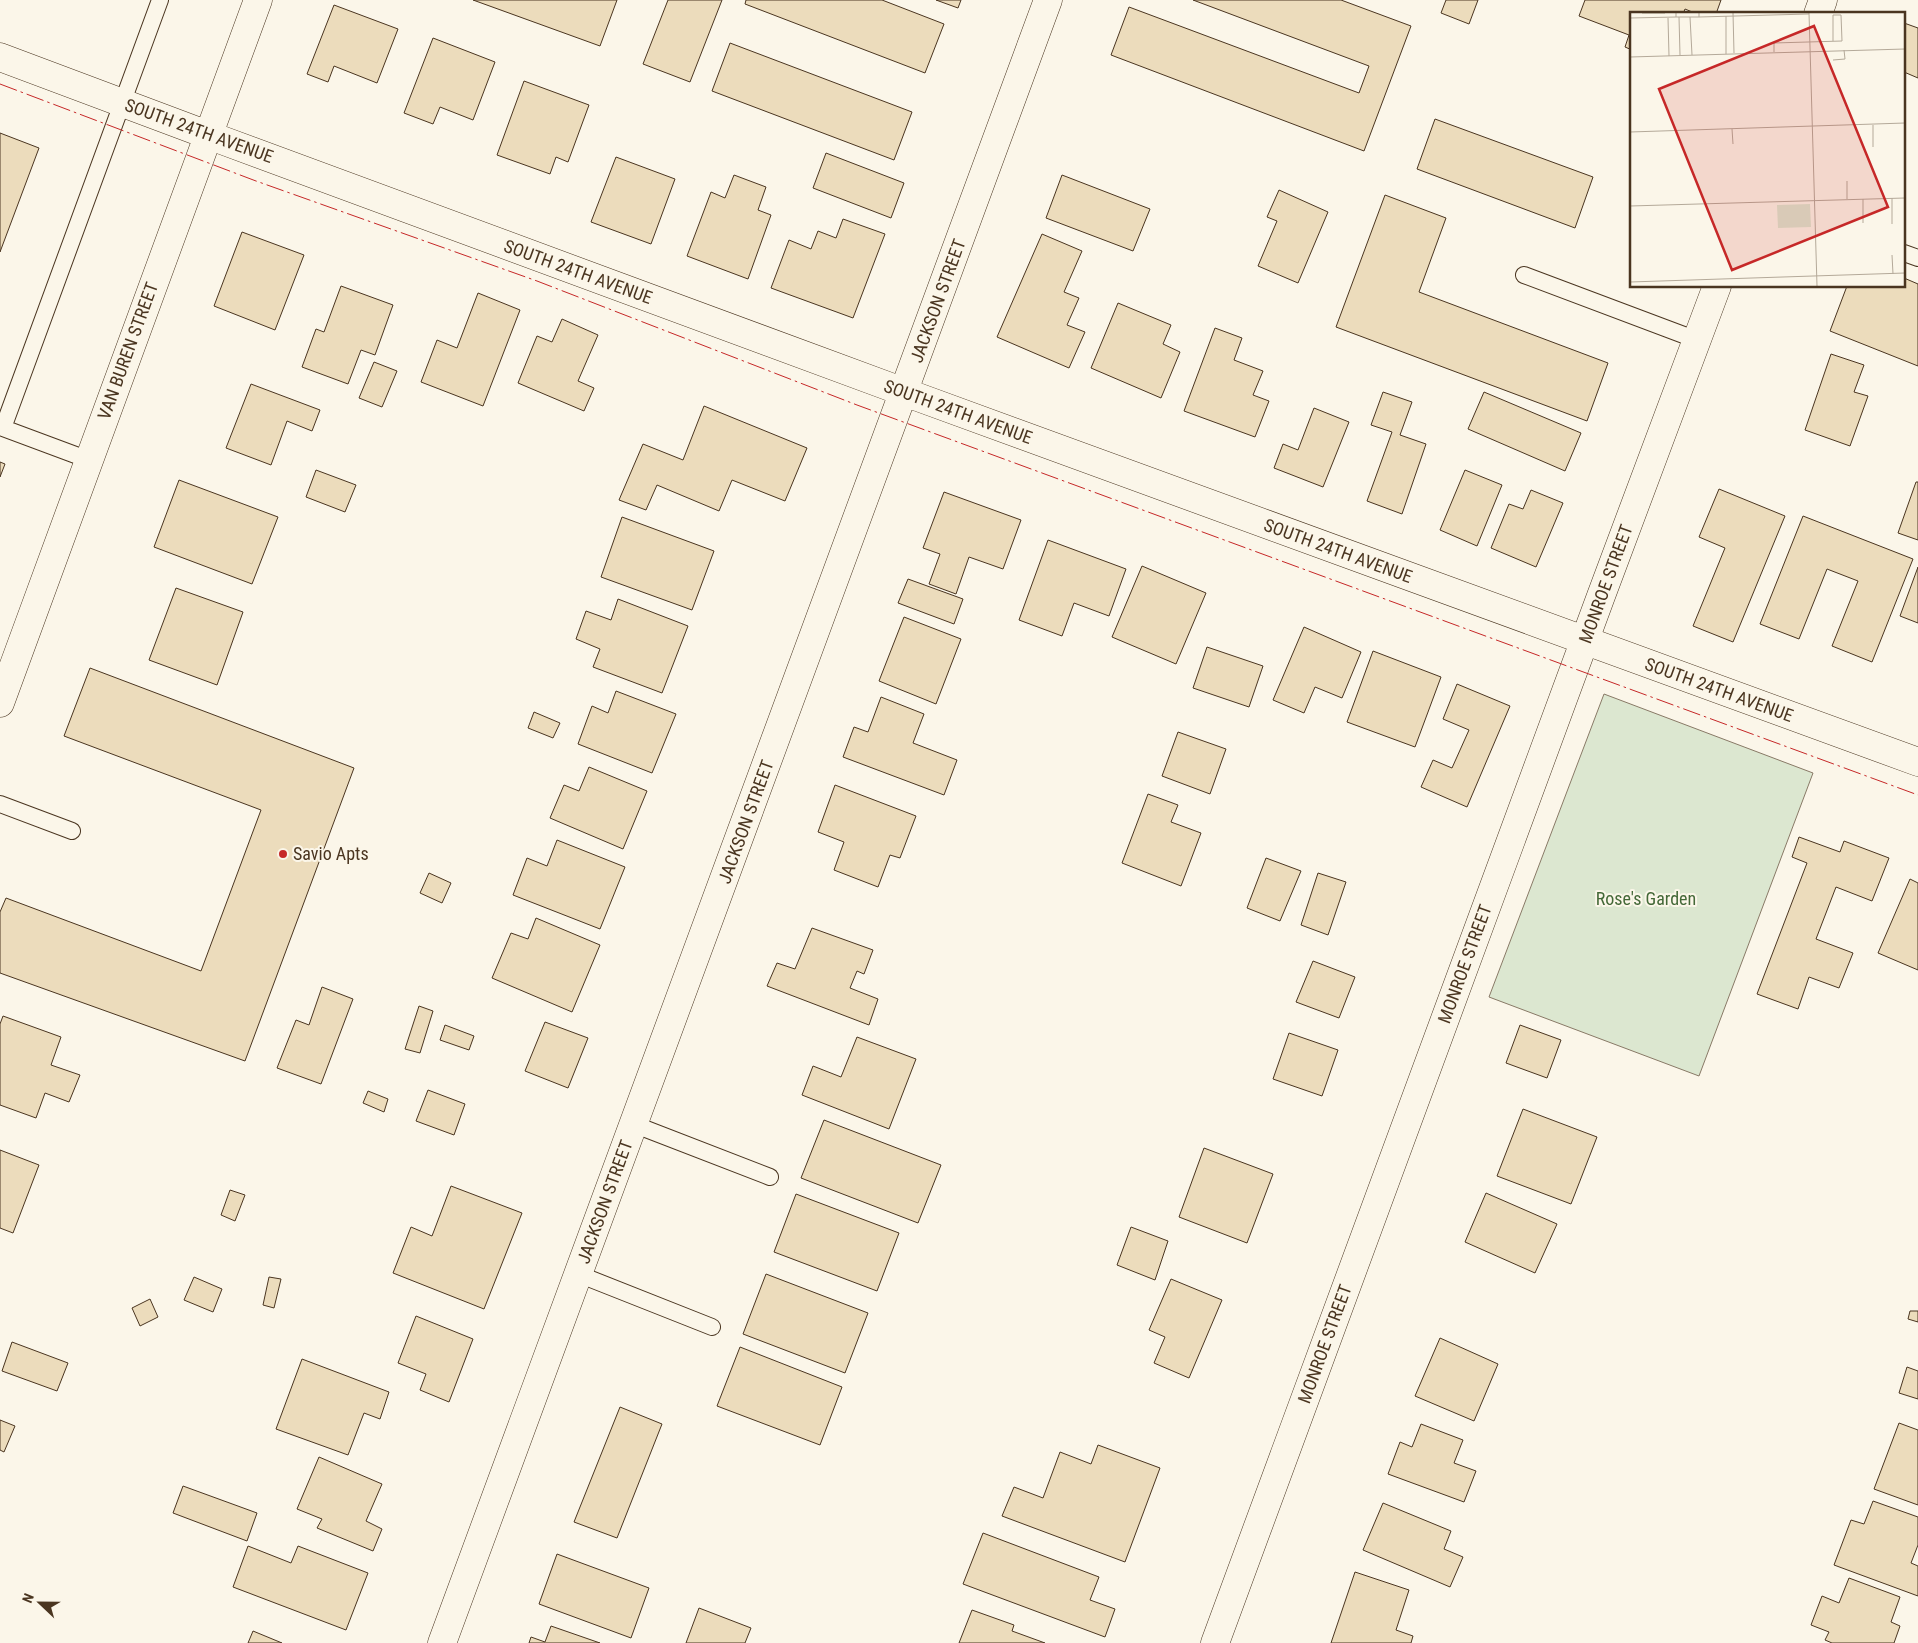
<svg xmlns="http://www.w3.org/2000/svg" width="1918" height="1643" font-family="'Roboto Condensed',sans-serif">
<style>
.green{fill:#dce7d0;stroke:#887966}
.building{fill:#ecdcbc;stroke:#4a3520}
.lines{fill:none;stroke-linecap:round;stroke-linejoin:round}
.lane-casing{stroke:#4a3520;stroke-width:18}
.street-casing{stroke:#4a3520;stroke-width:29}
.secondary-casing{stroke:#4a3520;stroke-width:29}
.lane{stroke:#fbf6e9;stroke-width:16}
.street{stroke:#fbf6e9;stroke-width:28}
.secondary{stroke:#fbf6e9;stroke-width:28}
.power{stroke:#c62828;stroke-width:1;stroke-dasharray:18 4 2.5 4;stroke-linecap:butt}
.poi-dot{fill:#c62828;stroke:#fbf6e9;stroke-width:2}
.labels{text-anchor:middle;stroke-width:4;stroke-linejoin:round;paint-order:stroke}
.street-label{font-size:18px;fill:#4a3520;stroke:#fbf6e9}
.poi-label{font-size:18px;fill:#4a3520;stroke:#fbf6e9;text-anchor:start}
.park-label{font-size:18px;fill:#436837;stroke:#fbf6e9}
.inset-road{fill:none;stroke:#b4a999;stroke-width:1}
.view{fill:#c62828;fill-opacity:0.15;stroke:#c62828;stroke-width:2.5}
.inset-edge{fill:none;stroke:#4a3520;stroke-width:2.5}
</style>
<rect width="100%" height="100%" fill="#fbf6e9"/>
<path class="green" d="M1604,694L1813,773L1699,1076L1489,997Z"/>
<path class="building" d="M473,0H617L600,46Z
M668,0H722L690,82L643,64Z
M746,0H882L944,24L925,73L745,4Z
M936,0H961L958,8Z
M1193,0H1341L1411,26L1364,151L1111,55L1129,7L1359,93L1369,66Z
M1446,0H1478L1469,24L1441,13Z
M1585,0H1721L1716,14H1697L1685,9L1683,14H1632V50L1625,47L1629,35L1579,16Z
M334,5L398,29L377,83L334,66L328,82L307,74Z
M1904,23L1918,28V78L1904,72Z
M433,38L495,62L473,120L440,107L433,124L404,113Z
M730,43L912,112L894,160L712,91Z
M524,81L589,105L568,162L556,157L550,174L497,155Z
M1435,119L1593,177L1575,228L1417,169Z
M0,133L39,148L0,252Z
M826,153L904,183L891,218L813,188Z
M616,157L675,179L651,244L591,222Z
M734,175L766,187L758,210L771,215L748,279L687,256L711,192L725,198Z
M1062,175L1150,209L1133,251L1046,218Z
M1279,190L1328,212L1298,283L1258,266L1277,221L1267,217Z
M1385,195L1446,218L1419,292L1608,363L1587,421L1336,327Z
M843,219L885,234L853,318L771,288L789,240L811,249L818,231L836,238Z
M242,232L304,255L275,330L214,306Z
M1042,234L1082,251L1064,292L1079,298L1067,325L1085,332L1069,368L997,337Z
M1904,278L1918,284V366L1830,331L1847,286H1904Z
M341,286L393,305L375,355L361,350L348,384L302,367L316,329L324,332Z
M478,293L520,310L483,406L421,382L437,340L457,348Z
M1118,303L1171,325L1163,344L1180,352L1161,398L1091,368Z
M562,319L598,335L578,381L594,388L584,411L518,383L537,336L552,342Z
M1215,328L1242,338L1234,360L1263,371L1253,395L1269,401L1255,437L1184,411Z
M1831,354L1864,365L1854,392L1868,396L1850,446L1805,430Z
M374,362L397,371L382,407L359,398Z
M251,384L320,410L312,431L287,421L271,465L226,448Z
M1383,392L1412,402L1400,435L1426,444L1402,514L1367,501L1392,432L1371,425Z
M1484,392L1581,433L1565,471L1468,429Z
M704,406L807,448L785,501L732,480L719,511L657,485L646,510L619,500L643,444L683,460Z
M1314,408L1349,422L1323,487L1274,468L1283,444L1298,450Z
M0,462L5,464L0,477Z
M316,470L356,485L345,512L306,497Z
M1465,470L1502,485L1477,546L1440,530Z
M179,480L278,517L252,584L154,547Z
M1916,482H1918V540L1898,533Z
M1719,489L1785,516L1733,642L1693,626L1725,548L1699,537Z
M1531,490L1563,503L1536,567L1491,548L1509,504L1523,509Z
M944,492L1021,520L1003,569L969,557L956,594L929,584L940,554L923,548Z
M1803,516L1913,559L1872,662L1832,646L1858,581L1827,569L1799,639L1760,624Z
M622,517L714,551L692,610L601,577Z
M1048,540L1126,569L1109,616L1074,603L1062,636L1019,620Z
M1142,566L1206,593L1176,664L1112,637Z
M1918,567V623L1900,616Z
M908,579L963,599L954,624L898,603Z
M176,588L243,612L217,685L149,660Z
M618,599L688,626L662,693L593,667L600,649L576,639L586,611L611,620Z
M904,617L961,639L936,704L879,681Z
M1304,627L1361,652L1342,698L1315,687L1304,713L1273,700Z
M1207,647L1263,666L1249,707L1193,688Z
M1373,651L1441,677L1415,747L1347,722Z
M90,668L354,768L245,1061L0,973V912L6,898L201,971L261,810L64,736Z
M1457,684L1510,706L1467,807L1421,787L1433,760L1452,768L1469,730L1443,719Z
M616,691L676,714L652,773L578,744L592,706L608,713Z
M881,697L924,714L913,743L957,760L944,795L843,757L854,727L868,732Z
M534,712L560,723L553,738L528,728Z
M1178,732L1226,749L1210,794L1162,776Z
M589,767L647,791L623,849L550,818L564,785L579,791Z
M835,785L916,816L900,858L890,855L878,887L834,870L844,842L818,832Z
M1148,794L1178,805L1171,822L1201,833L1181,886L1122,863Z
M1799,837L1840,852L1844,841L1889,858L1872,901L1836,887L1816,939L1853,953L1839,988L1809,977L1798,1009L1757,994L1807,863L1792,857Z
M557,840L625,867L600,929L513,895L527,858L547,866Z
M1266,858L1301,871L1280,921L1247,908Z
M429,873L451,883L442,903L420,893Z
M1318,873L1346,882L1328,935L1301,925Z
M1910,879L1918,883V970L1878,953Z
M536,918L600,945L572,1012L492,978L511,933L528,939Z
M812,928L873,950L864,974L857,971L850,988L878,999L869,1025L767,986L777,963L795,969Z
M1313,961L1355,977L1339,1018L1296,1002Z
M322,987L353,999L321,1084L277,1068L296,1020L309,1025Z
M419,1006L433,1011L420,1053L405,1049Z
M3,1016L61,1037L51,1065L80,1075L69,1102L45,1093L36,1118L0,1105V1024Z
M545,1022L588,1038L568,1088L525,1071Z
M445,1025L474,1036L469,1050L440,1040Z
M1520,1025L1561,1040L1547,1078L1506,1063Z
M1289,1033L1338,1050L1322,1096L1273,1079Z
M857,1037L916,1059L889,1129L802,1095L813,1066L841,1077Z
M428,1090L465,1104L454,1135L416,1121Z
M368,1091L388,1099L384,1112L363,1103Z
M1523,1109L1597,1137L1571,1204L1497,1176Z
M824,1120L941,1165L918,1223L801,1178Z
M1204,1148L1273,1174L1247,1243L1179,1217Z
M0,1150L39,1165L13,1233L0,1228Z
M451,1186L522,1213L484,1309L393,1273L411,1227L432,1236Z
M230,1190L245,1195L235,1221L221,1215Z
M1486,1193L1557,1224L1535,1273L1465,1242Z
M796,1194L899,1233L877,1291L774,1252Z
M1131,1227L1168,1241L1155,1280L1117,1265Z
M766,1274L868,1313L845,1373L743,1334Z
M194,1277L222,1289L213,1312L184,1300Z
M269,1277L281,1279L274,1308L263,1305Z
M1171,1279L1222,1300L1189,1378L1154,1363L1165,1337L1149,1330Z
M150,1299L158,1317L140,1326L132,1308Z
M1910,1311H1918V1322L1908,1319Z
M416,1316L473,1339L449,1402L420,1390L426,1374L398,1363Z
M1440,1338L1498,1364L1474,1421L1415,1396Z
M12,1342L68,1363L57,1391L2,1371Z
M740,1347L842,1387L820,1445L717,1406Z
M302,1359L389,1392L380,1419L364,1413L348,1455L276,1429Z
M1907,1367L1918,1371V1399L1899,1393Z
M620,1407L662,1424L617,1538L574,1522Z
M0,1420L15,1426L4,1452L0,1450Z
M1899,1423L1918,1430V1505L1874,1489Z
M1421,1424L1463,1440L1454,1463L1476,1471L1464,1502L1388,1474L1400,1442L1412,1447Z
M1098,1445L1160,1468L1125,1562L1002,1516L1014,1487L1043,1498L1060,1452L1091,1464Z
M319,1457L382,1484L366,1521L382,1529L373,1551L317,1528L322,1519L297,1509Z
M183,1486L257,1513L247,1541L173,1513Z
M1873,1501L1918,1517V1545L1911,1563L1918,1566V1596L1834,1565L1851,1520L1864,1524Z
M1383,1503L1451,1531L1444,1549L1463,1557L1450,1587L1363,1550Z
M983,1533L1099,1577L1090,1600L1115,1609L1105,1637L963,1584Z
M248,1546L291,1563L298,1546L368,1573L346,1630L233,1587Z
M557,1554L649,1588L631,1638L539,1604Z
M1355,1572L1409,1590L1396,1630L1413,1636L1411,1643H1331Z
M1849,1578L1900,1597L1891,1622L1900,1626L1894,1643H1832L1825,1640L1829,1632L1811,1625L1822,1596L1839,1603Z
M699,1608L751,1628L745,1643H686Z
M972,1610L1014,1625L1012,1631L1045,1643H959Z
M551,1626L600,1643H529L531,1637L545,1642Z
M253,1631L282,1643H248Z"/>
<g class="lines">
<g class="lane-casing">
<path id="lane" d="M1904,253L1918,258
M1524,275L1697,340
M89,460L3,428L160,0
M0,804L72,831
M633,1124L770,1177
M578,1274L712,1327"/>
</g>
<g class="street-casing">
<path id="street" d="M1818,14L1823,0
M208,135L904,392L1918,762
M442,1643L1048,0
M1215,1643L1601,596L1717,286"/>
</g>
<g class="secondary-casing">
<path id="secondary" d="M0,57L208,135
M0,703L258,0"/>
</g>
<use href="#lane" class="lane"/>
<use href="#street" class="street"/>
<use href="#secondary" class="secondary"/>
<path class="power" d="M0,84L256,181L537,281L857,405L1918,795"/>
</g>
<circle class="poi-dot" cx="283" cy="854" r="5"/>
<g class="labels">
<g class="street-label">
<text transform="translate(199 131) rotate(20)" y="6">SOUTH 24TH AVENUE</text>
<text transform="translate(578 272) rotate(20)" y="6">SOUTH 24TH AVENUE</text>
<text transform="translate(938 301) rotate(-70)" y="6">JACKSON STREET</text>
<text transform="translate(128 351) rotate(-70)" y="6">VAN BUREN STREET</text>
<text transform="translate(958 412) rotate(20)" y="6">SOUTH 24TH AVENUE</text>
<text transform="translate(1338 551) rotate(20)" y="6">SOUTH 24TH AVENUE</text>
<text transform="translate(1606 584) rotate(-70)" y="6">MONROE STREET</text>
<text transform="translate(1719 690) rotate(20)" y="6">SOUTH 24TH AVENUE</text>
<text transform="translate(746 822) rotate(-70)" y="6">JACKSON STREET</text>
<text transform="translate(1465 964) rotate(-70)" y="6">MONROE STREET</text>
<text transform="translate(605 1202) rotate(-70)" y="6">JACKSON STREET</text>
<text transform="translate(1325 1344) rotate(-70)" y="6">MONROE STREET</text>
</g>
<g class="poi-label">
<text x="293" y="860">Savio Apts</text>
</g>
<g class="park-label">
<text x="1646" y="905">Rose's Garden</text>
</g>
</g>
<g transform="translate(1630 12)">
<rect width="275" height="275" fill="#fbf6e9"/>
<path d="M180,192L181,215L148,216L147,193Z" fill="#dce7d0"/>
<path class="inset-road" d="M12,1H35M46,1V5H69V1M103,1L104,41M179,1L187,274M96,4V42M49,5L50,43M60,5L62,43M69,5L179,2M0,6L46,5M38,6L39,44M144,40V31L212,29L211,3H203V29M0,45L275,37M203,48L215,47L214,38M243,113V135M102,117L103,132M0,120L275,111M217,169V187M262,186V212M233,187V211M0,194L275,186M262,243L263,262M0,270L275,261"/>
<path class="view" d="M184,14L258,195L102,258L29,77Z"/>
<rect width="275" height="275" class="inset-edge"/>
</g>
<g transform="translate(40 1603) rotate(292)" stroke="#fbf6e9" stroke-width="4" paint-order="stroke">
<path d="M0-4L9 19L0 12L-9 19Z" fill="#4a3520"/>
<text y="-8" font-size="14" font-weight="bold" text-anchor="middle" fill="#4a3520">N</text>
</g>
</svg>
